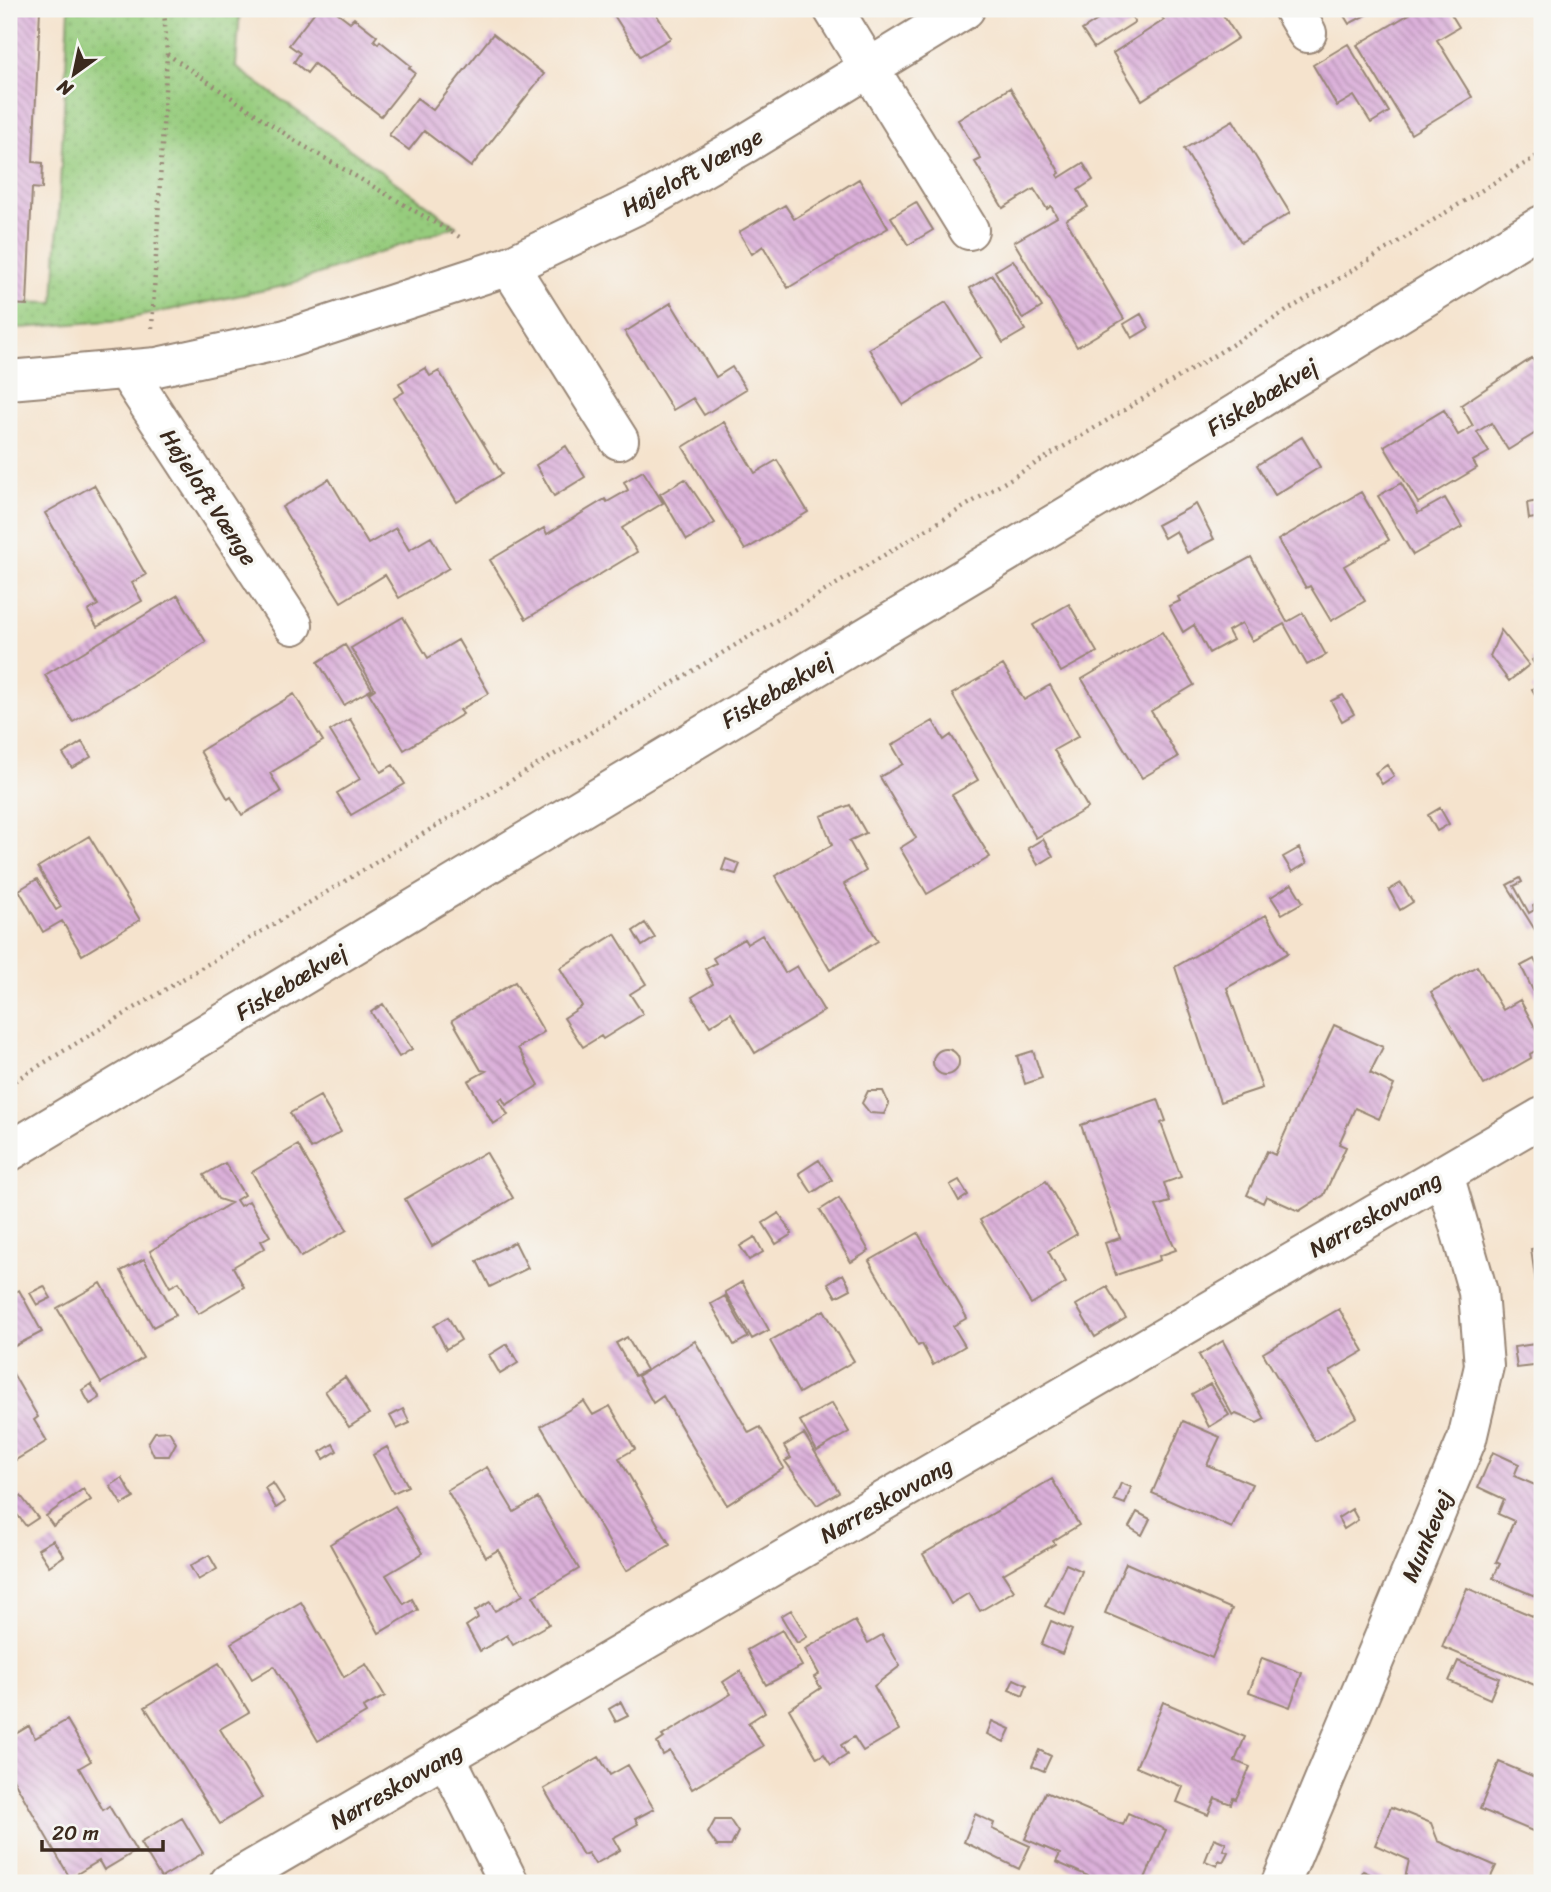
<svg xmlns="http://www.w3.org/2000/svg" width="1551" height="1892" font-family="Sriracha,sans-serif">
<style>
.grass{fill:url(#grass-dots);stroke:#687b4e;stroke-width:2}
.building{fill:url(#building-back-hatch)}
.lines{fill:none;stroke-linecap:round;stroke-linejoin:round}
.minor-casing{stroke:#988676;stroke-width:42}
.path{stroke:#988676;stroke-width:4.5;stroke-dasharray:2 5;stroke-linecap:butt}
.minor{stroke:#fff;stroke-width:38}
.labels{text-anchor:middle;stroke-width:7;stroke-linejoin:round;paint-order:stroke}
.street-label{font-size:23px;fill:#3b2a1e;stroke:#f6f6f2}
</style>
<defs>
<pattern id="grass-dots" width="8" height="8" patternUnits="userSpaceOnUse" patternTransform="scale(1.75)"><rect width="8" height="8" fill="#96cc7d"/><path d="M2 2h.1M6 6h.1" fill="none" stroke="#82af6c" stroke-width="1.8" stroke-linecap="round"/></pattern>
<pattern id="building-back-hatch" width="6" height="6" patternUnits="userSpaceOnUse" patternTransform="scale(1.75)"><rect width="6" height="6" fill="#dbb0da"/><path d="M-1 5l2 2M0 0l6 6M5-1l2 2" fill="none" stroke="#b38fb0"/></pattern>
</defs>
<rect width="100%" height="100%" fill="#f6f6f2"/>
<filter id="ink" filterUnits="userSpaceOnUse"><feTurbulence type="fractalNoise" baseFrequency=".0143" numOctaves="2"/><feDisplacementMap in="SourceGraphic" scale="14" xChannelSelector="R" yChannelSelector="G"/><feConvolveMatrix kernelMatrix="1 2 1 2 8 2 1 2 1" color-interpolation-filters="sRGB"/></filter>
<filter id="wash" filterUnits="userSpaceOnUse"><feTurbulence type="fractalNoise" baseFrequency=".00686" numOctaves="4" result="noise"/><feDisplacementMap in="SourceGraphic" scale="28" xChannelSelector="R" yChannelSelector="G"/><feGaussianBlur stdDeviation="1.57" result="paint"/><feColorMatrix in="noise" values="0 0 0 0 0 0 0 0 0 0 0 0 0 0 0 0 0 1.4 0 .05"/><feComposite in="paint" operator="in"/></filter>
<g filter="url(#wash)">
<rect width="100%" height="100%" fill="#f5e3cd"/>
<path class="grass" d="M69,9H240L236,67L456,226L284,286L122,320L9,329V302L54,303Z"/>
<g id="blocks">
<path class="building" d="M9,9H40L33,162L43,163L42,189L32,188L27,305L9,304Z
M317,9H333L350,22L354,18L377,36L374,40L378,44L380,41L411,66L409,68L415,73L381,116L314,64L307,73L294,62L300,53L289,45Z
M610,9H653L671,38L640,56Z
M1115,9H1127L1135,22L1094,48L1082,30Z
M1156,9H1219L1238,38L1142,100L1113,53L1164,20Z
M1340,9H1377L1349,24Z
M1418,9H1448L1459,27L1437,40L1472,97L1411,134L1357,45Z
M493,34L544,74L471,167L424,131L409,150L389,135L417,98L433,110Z
M1348,44L1389,112L1371,123L1354,96L1337,106L1313,65Z
M1010,88L1060,173L1057,175L1059,178L1083,163L1093,180L1078,190L1088,207L1066,220L1124,319L1077,347L1014,242L1057,217L1051,206L1047,209L1034,189L1003,208L975,162L981,159L958,120Z
M1233,120L1290,213L1241,242L1184,149Z
M859,179L888,228L788,288L763,246L752,254L739,232L785,205L794,219Z
M916,202L933,230L908,245L891,217Z
M1013,260L1042,307L1023,319L995,271Z
M992,275L1025,330L1003,343L970,288Z
M946,302L981,358L903,405L869,349Z
M671,303L716,377L732,367L746,389L704,415L693,398L673,410L625,332Z
M1141,314L1149,328L1132,338L1124,324Z
M1532,358L1542,374V429L1508,450L1491,423L1477,432L1489,452L1473,461L1477,468L1418,503L1384,446L1444,410L1458,435L1473,426L1461,405Z
M425,368L430,376L439,371L502,474L457,502L394,398L404,392L399,383Z
M724,422L755,473L777,460L808,512L745,550L683,447Z
M1302,437L1320,467L1275,495L1257,465Z
M566,446L585,477L554,496L536,465Z
M643,471L663,503L622,528L637,552L526,619L490,560L544,528L547,534L605,499L607,502L628,490L624,482Z
M329,479L368,544L396,528L409,550L431,537L449,568L399,598L385,575L341,602L282,507Z
M685,479L715,523L687,540L660,494Z
M1401,483L1418,513L1445,498L1462,527L1413,555L1378,496Z
M94,485L146,575L132,583L142,601L97,627L88,611L98,605L45,513Z
M1361,492L1389,540L1344,566L1365,601L1331,621L1310,586L1306,588L1278,540Z
M1539,501L1541,517L1529,519L1527,503Z
M1196,504L1214,539L1187,553L1176,531L1164,538L1157,525Z
M1251,557L1287,622L1303,613L1326,655L1307,665L1284,624L1252,641L1242,623L1228,631L1233,640L1209,653L1194,625L1183,632L1169,606L1180,601L1178,597Z
M178,595L206,642L73,722L45,675Z
M1069,604L1097,652L1061,672L1033,625Z
M403,617L428,658L458,640L489,693L460,710L463,714L404,750L369,693L375,689L351,648Z
M1501,630L1529,665L1509,681L1490,656Z
M1162,632L1194,685L1151,711L1178,757L1142,778L1082,679Z
M345,645L372,689L344,705L318,662Z
M1542,654V677L1532,660Z
M1003,665L1024,700L1050,685L1079,736L1054,750L1088,808L1036,838L952,694Z
M1542,682V706L1532,689Z
M294,694L323,741L270,773L281,792L242,815L231,797L228,799L200,751Z
M1343,695L1354,714L1342,721L1331,701Z
M350,719L381,772L393,765L405,784L351,815L337,793L360,779L330,731Z
M933,721L944,740L951,735L978,780L952,795L990,857L927,894L900,848L916,838L880,777L903,764L892,745Z
M82,742L91,757L72,768L63,754Z
M1387,765L1394,776L1382,784L1375,773Z
M850,805L866,833L849,841L866,871L844,884L878,941L830,970L775,876L832,845L821,816Z
M1440,808L1449,824L1437,831L1428,815Z
M89,836L140,920L82,955L62,921L43,932L19,890L37,879L56,910L61,907L38,867Z
M1043,839L1053,856L1038,865L1028,848Z
M1299,848L1307,863L1292,872L1283,857Z
M726,859L740,864L736,874L722,870Z
M1520,878L1522,882L1514,886L1529,913L1534,910L1533,906L1542,901V926L1535,930L1507,885Z
M1401,883L1413,902L1400,910L1389,890Z
M1292,884L1303,902L1282,914L1271,897Z
M1266,915L1288,953L1227,988L1262,1088L1220,1102L1175,967Z
M645,923L655,938L642,946L633,931Z
M615,934L646,984L630,994L643,1014L603,1039L601,1036L583,1047L564,1018L582,1006L560,968Z
M762,935L785,973L797,966L824,1011L755,1053L731,1013L710,1026L692,997L713,984L705,969L716,963L713,958L744,939L747,944Z
M1534,959L1542,974V1009L1521,966Z
M1477,966L1503,1010L1520,1000L1542,1040V1047L1530,1054L1531,1058L1484,1085L1431,992Z
M515,982L544,1032L518,1048L539,1085L506,1105L502,1098L499,1100L508,1115L493,1124L468,1081L486,1071L481,1070L452,1020Z
M383,1004L412,1049L399,1057L371,1012Z
M1334,1025L1383,1047L1370,1073L1394,1085L1379,1119L1355,1108L1339,1144L1346,1147L1324,1195L1299,1211L1266,1196L1263,1203L1247,1195L1267,1151L1275,1155Z
M933 1062a13 13 0 1 1 26 0a13 13 0 1 1-26 0Z
M1033,1051L1042,1078L1025,1084L1017,1056Z
M868,1091H883L889,1104L884,1114L870,1113L862,1103Z
M320,1096L341,1132L311,1149L290,1113Z
M1158,1099L1166,1121L1161,1123L1181,1177L1164,1183L1170,1202L1156,1206L1176,1250L1159,1256L1160,1260L1116,1275L1105,1243L1120,1238L1081,1125Z
M298,1145L347,1230L301,1257L252,1172Z
M486,1152L513,1198L432,1246L405,1199Z
M819,1160L832,1180L812,1193L799,1173Z
M225,1163L244,1195L236,1200L240,1206L249,1201L270,1236L261,1241L265,1248L233,1267L244,1287L198,1314L179,1282L170,1287L150,1251L231,1203L218,1199L204,1175Z
M959,1180L968,1195L959,1201L950,1185Z
M1046,1181L1077,1234L1048,1251L1066,1283L1031,1304L980,1220Z
M839,1198L869,1251L851,1262L820,1210Z
M779,1213L792,1234L776,1244L763,1223Z
M918,1233L967,1318L953,1326L965,1346L933,1365L922,1344L918,1346L869,1261Z
M755,1237L763,1252L749,1260L740,1246Z
M515,1242L528,1268L490,1287L477,1261Z
M1542,1247V1318H1541L1531,1249Z
M144,1259L176,1315L153,1327L121,1271Z
M843,1274L851,1289L836,1297L828,1283Z
M742,1282L769,1330L752,1339L725,1292Z
M101,1283L143,1358L101,1383L57,1308Z
M44,1286L51,1298L37,1305L30,1293Z
M1107,1287L1126,1318L1095,1337L1076,1305Z
M19,1290L42,1332L9,1349V1295Z
M725,1296L748,1337L734,1345L711,1304Z
M1339,1309L1364,1351L1330,1371L1357,1417L1315,1441L1263,1353Z
M824,1310L854,1361L799,1393L770,1341Z
M448,1317L461,1340L446,1349L434,1326Z
M627,1337L646,1370L635,1376L616,1343Z
M695,1341L749,1433L760,1427L784,1468L727,1505L663,1396L653,1403L638,1376Z
M1223,1341L1265,1419L1257,1423L1236,1414L1233,1416L1199,1355Z
M1542,1343V1365L1517,1368L1514,1347Z
M507,1344L518,1363L500,1374L489,1355Z
M9,1367L38,1417L34,1420L47,1441L14,1461L9,1452Z
M345,1377L369,1414L349,1427L325,1391Z
M91,1384L100,1398L90,1404L82,1390Z
M1210,1384L1229,1415L1209,1427L1192,1394Z
M584,1401L593,1415L610,1406L635,1449L619,1458L670,1545L626,1571L541,1426Z
M832,1403L849,1432L817,1451L800,1421Z
M403,1409L410,1423L397,1429L390,1416Z
M1183,1421L1220,1437L1207,1465L1252,1484L1232,1528L1152,1493Z
M169,1431L176,1443L169,1456H154L148,1443L155,1432Z
M804,1434L839,1492L817,1505L785,1461L791,1458L784,1446Z
M333,1444L337,1451L324,1459L320,1452Z
M387,1447L408,1486L393,1493L373,1455Z
M1493,1452L1519,1464L1514,1476L1542,1488V1599L1493,1578L1500,1564L1496,1562L1514,1521L1498,1514L1504,1499L1478,1487Z
M487,1467L514,1512L538,1498L579,1569L533,1596L549,1624L513,1645L507,1635L480,1651L466,1626L478,1618L475,1611L490,1602L495,1611L523,1595L498,1550L486,1557L447,1490Z
M122,1478L134,1498L122,1505L110,1486Z
M1052,1479L1079,1525L1053,1541L1055,1544L1003,1574L1014,1591L980,1611L969,1593L951,1604L923,1554Z
M273,1483L285,1502L276,1508L265,1488Z
M1121,1483L1131,1487L1125,1504L1114,1500Z
M83,1489L91,1500L53,1526L46,1516Z
M21,1496L38,1518L26,1526L9,1504Z
M395,1506L423,1553L386,1575L404,1604L412,1599L418,1610L379,1633L330,1544Z
M1352,1509L1358,1520L1344,1529L1338,1518Z
M1137,1512L1150,1519L1142,1535L1129,1527Z
M53,1540L64,1556L49,1566L38,1549Z
M209,1555L217,1569L198,1580L190,1566Z
M1126,1563L1232,1609L1212,1658L1105,1613Z
M1066,1564L1082,1571L1065,1615L1045,1606Z
M1467,1588L1542,1620V1688L1442,1647Z
M301,1602L344,1677L366,1664L385,1696L363,1708L366,1713L318,1741L274,1666L252,1679L231,1643Z
M791,1610L807,1637L797,1643L781,1616Z
M855,1621L868,1643L882,1635L900,1666L874,1686L899,1730L863,1751L854,1737L841,1745L847,1755L831,1765L824,1754L817,1758L789,1709L821,1688L814,1677L819,1674L805,1649Z
M1051,1621L1072,1630L1062,1654L1041,1645Z
M782,1630L802,1666L766,1685L747,1650Z
M1262,1658L1302,1673L1290,1707L1249,1692Z
M1458,1661L1499,1678L1490,1699L1449,1681Z
M219,1663L249,1712L220,1729L262,1798L220,1824L145,1707Z
M740,1671L765,1712L748,1723L763,1746L692,1789L670,1751L663,1755L657,1743L664,1738L662,1736L731,1694L723,1682Z
M1014,1679L1027,1685L1023,1696L1009,1690Z
M621,1702L628,1716L616,1722L609,1709Z
M1163,1702L1245,1737L1235,1761L1250,1767L1236,1799L1233,1798L1231,1804L1215,1798L1208,1815L1177,1802L1183,1787L1136,1767Z
M67,1720L91,1761L79,1768L103,1810L109,1806L136,1851L104,1870L99,1861L70,1878L9,1772V1738L29,1726L35,1738Z
M992,1721L1010,1729L1004,1742L987,1734Z
M1039,1750L1051,1756L1044,1771L1032,1766Z
M599,1757L610,1775L628,1765L654,1809L635,1819L638,1824L613,1838L620,1850L595,1864L588,1853L583,1855L544,1789Z
M1499,1762L1542,1780V1835L1480,1809Z
M1045,1792L1123,1825L1128,1813L1166,1830L1143,1883H1113L1115,1879L1108,1876L1104,1883L1056,1862L1060,1854L1025,1839Z
M1391,1807L1431,1823L1438,1841L1496,1866L1488,1883H1404L1409,1860L1375,1845Z
M975,1814L994,1823L992,1829L1030,1846L1019,1869L964,1842Z
M182,1818L203,1853L161,1878L140,1843Z
M715,1820H730L738,1832L731,1846H717L708,1833Z
M1214,1838L1226,1843L1223,1850L1228,1852L1223,1862L1219,1860L1217,1866L1205,1861Z
M1363,1871L1391,1883H1358Z"/>
</g>
</g>
<g filter="url(#ink)">
<use href="#blocks" fill-opacity="0" stroke="#988676" stroke-width="2"/>
<g class="lines">
<g class="minor-casing">
<path id="minor" d="M833,9L969,230
M1293,9L1307,33
M509,266L619,440
M126,370L293,625
M9,380L157,367L286,339L509,266L641,203L745,144L965,9
M9,1152L1159,461L1542,225
M446,1757L509,1883
M229,1883L1542,1117
M1281,1883L1467,1439L1484,1366L1478,1292L1444,1174"/>
</g>
<path class="path" d="M167,54L297,142L463,239
M152,328L167,54L164,9
M9,1084L1212,357L1542,153
M9,1199L20,1192"/>
<use href="#minor" class="minor"/>
</g>
</g>
<g class="labels">
<g class="street-label">
<text transform="translate(692 172) rotate(-29)" y="8">Højeloft Vænge</text>
<text transform="translate(1262 397) rotate(-32)" y="8">Fiskebækvej</text>
<text transform="translate(209 497) rotate(57)" y="8">Højeloft Vænge</text>
<text transform="translate(777 690) rotate(-31)" y="8">Fiskebækvej</text>
<text transform="translate(291 982) rotate(-31)" y="8">Fiskebækvej</text>
<text transform="translate(1375 1214) rotate(-30)" y="8">Nørreskovvang</text>
<text transform="translate(886 1500) rotate(-30)" y="8">Nørreskovvang</text>
<text transform="translate(1427 1536) rotate(-67)" y="8">Munkevej</text>
<text transform="translate(396 1786) rotate(-30)" y="8">Nørreskovvang</text>
</g>
</g>
<rect width="1551" height="1892" fill="none" stroke="#f6f6f2" stroke-width="35"/>
<g transform="translate(74 74) rotate(213)" stroke="#f6f6f2" stroke-width="5" paint-order="stroke">
<path d="M0-5L12 26L0 18L-12 26Z" fill="#3b2a1e"/>
<text y="-10" font-size="19" font-weight="bold" text-anchor="middle" fill="#3b2a1e">N</text>
</g>
<path d="M42 1840v10h121v-10" fill="none" stroke="#3b2a1e" stroke-width="3.5"/>
<text x="52" y="1840" font-size="21" fill="#3b2a1e" stroke="#f6f6f2" stroke-width="5" paint-order="stroke">20 m</text>
</svg>
